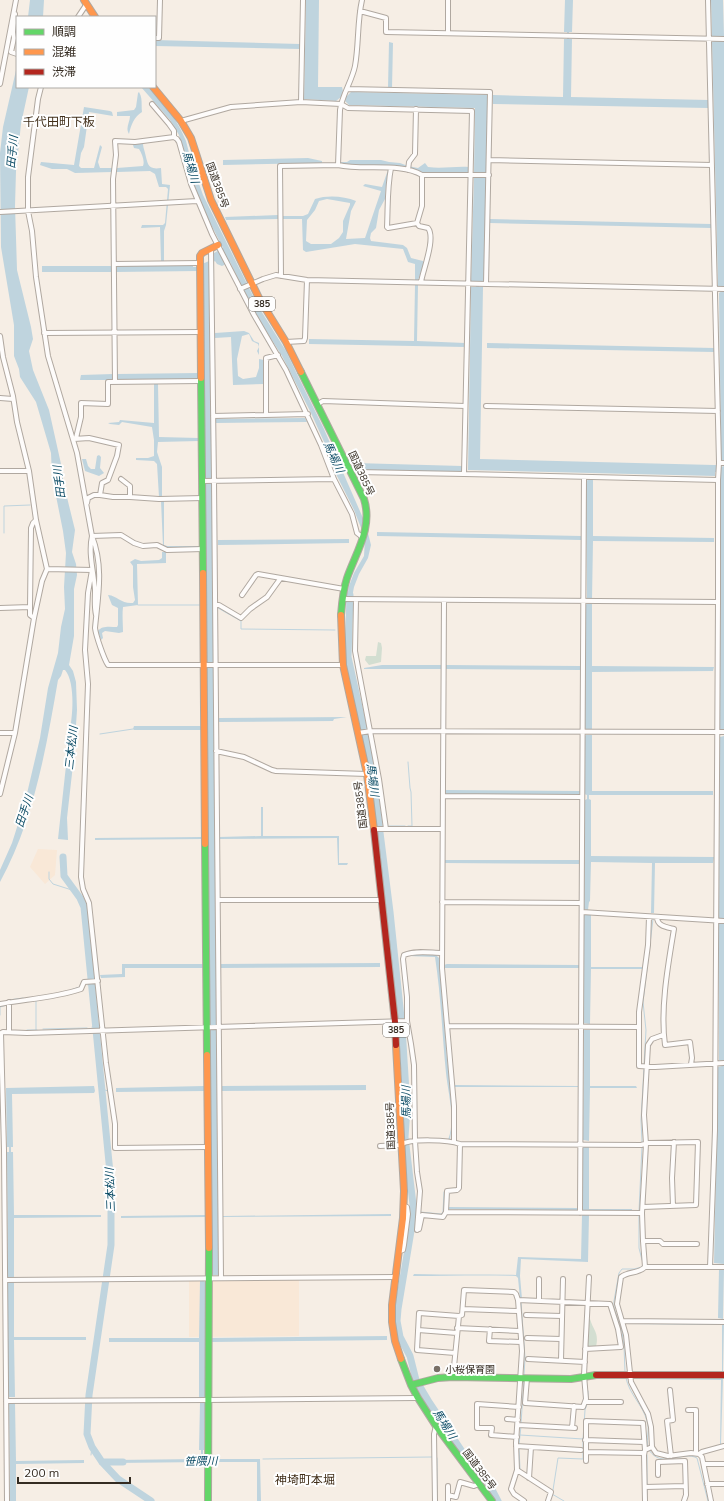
<svg xmlns="http://www.w3.org/2000/svg" width="724" height="1501" font-family="Mulish,'Noto Sans JP',sans-serif">
<style>
.built{fill:#f9e8d7}
.green{fill:#d3ded1}
.water{fill:#bfd4de;fill-rule:evenodd}
.lines{fill:none;stroke-linecap:round;stroke-linejoin:round}
.stream{stroke:#bfd4de;stroke-width:1}
.river{stroke:#bfd4de;stroke-width:7}
.street-casing{stroke:#b0a8a0;stroke-width:6}
.fast-casing{stroke:#b0a8a0;stroke-width:8}
.slow-casing{stroke:#b0a8a0;stroke-width:8}
.jam-casing{stroke:#b0a8a0;stroke-width:8}
.street{stroke:#fefcfb;stroke-width:4}
.fast{stroke:#63d668;stroke-width:6}
.slow{stroke:#ff974d;stroke-width:6}
.jam{stroke:#b3261e;stroke-width:6}
.poi-dot{fill:#786f66;stroke:#fefefe;stroke-width:1.5}
.labels{text-anchor:middle;stroke-width:4;stroke-linejoin:round;paint-order:stroke}
.shield{fill:#fefefe;stroke:#716a63;stroke-width:1}
.shield-label{font-size:9px;font-weight:bold;fill:#342b21}
.street-label{font-size:10px;fill:#342b21;stroke:#fefefe}
.poi-label{font-size:10px;fill:#342b21;stroke:#fefefe;text-anchor:start}
.water-label{font-size:11px;font-style:italic;fill:#084963;stroke:#fefefe}
.quarter-label{font-size:12px;fill:#412f1a;stroke:#fefefe}
</style>
<rect width="100%" height="100%" fill="#f6eee5"/>
<path class="built" d="M38,849L57,850L55,875L45,884L30,867Z
M189,1280H299V1336L189,1337Z"/>
<path class="green" d="M378,642L381,643L382,648L381,662L369,665L365,660L366,656H376Z
M588,1319H590C594,1332 599,1332 596,1347L587,1348Z"/>
<path class="water" d="M30,0H44L43,17H28Z
M306,0H319L318,87H342L343,91L342,94L347,96L351,92L488,95L486,173H481V177L486,178L484,281H479V287H483L480,459L714,465H716V470H720L721,467L724,466V1264L714,1263L718,1067L722,1066V1061L719,1060V924L722,923V918H719L720,737L724,736L723,730L719,729L721,472H715V476L468,470L471,287H476V281H471L474,177H478L479,173L474,172L475,108L349,105L345,101L346,99L341,97L336,101L304,99Z
M565,0H573L572,32H569V39H572L571,97L709,100L708,108L493,104V95L563,97L564,39H567V32H564Z
M711,0H723L724,36L721,37V41L724,42V460H721L719,293L722,291V286H718L712,42L715,41V37L712,36Z
M155,40L300,44V49L155,46Z
M389,42L393,43L392,88H388Z
M17,66V87H29L21,124L16,171L15,206L17,270L31,327L33,339L29,351L33,370L49,410L63,473V481L75,530L72,552L76,564L77,575L74,589V636L69,665L73,671L76,682L77,710L74,756L67,818L68,840L58,839L70,729C73,713 75,682 65,670H63L61,676L58,680C46,749 34,820 0,882V870L12,843L25,802L40,738L48,688L58,653L61,627L65,609L64,587L66,553L63,531L52,476L51,453L36,402L20,377L19,369L14,356V325L1,247L0,153L3,127Z
M141,87H148L173,116L181,130L186,141L192,164L203,195L258,306L286,351L297,374L324,429L366,525L371,545L368,558L359,574L354,587L351,603H346L349,586L354,573L364,556L365,538L354,510L333,468L325,444L311,413L282,356L256,315L230,262L222,266L217,264L215,261L210,264L213,478H210V483H213L214,662H211V667L214,668L217,1025H214V1029H217L220,1273L218,1275H213L211,1273L209,1029H212V1025H209L206,668L209,667L208,662H205L204,483H207V479L204,478L202,264L214,259V253L223,248L199,201L186,164L179,135L170,120Z
M139,92C143,98 141,106 142,112C134,117 131,125 129,134C125,128 130,122 130,116H117V112L134,110L136,107L138,93Z
M84,107L110,111L112,112L113,116L89,112L84,147L81,153L79,166L81,168H94L100,145L102,147L98,162L100,168H113L112,172L75,173L67,169H52L40,165L41,162L74,165Z
M143,143C143,147 144,149 145,153C148,164 147,170 161,168L162,184L170,185L166,225L164,231V261H161L160,227L141,228L142,225H163L165,223L168,189L166,187H159L155,174L150,171L117,172V168L143,166C145,161 142,154 139,149L134,148L133,145V144Z
M308,158L322,161V163L223,165V160Z
M350,160H381L389,162L400,163L408,166L418,168L425,163L428,167C442,169 455,166 469,167V172L421,173L399,167L380,165H346L340,164L339,162H347Z
M388,170L389,171L386,185L385,199L379,210L376,228L371,233L370,238L371,241L403,245L407,248L411,258L423,261L424,263L418,280H415V264L408,262L403,249L355,244L306,252L303,250L302,219H283V216H303L308,214L315,199C327,195 344,196 356,201L351,211L346,239L365,238L381,191L363,186L365,184L382,187ZM327,199L350,203V205L343,221V232L339,238L331,244H311L306,241L307,220L315,210L319,201Z
M278,215V219L226,220L225,217Z
M490,219L711,224V228L490,223Z
M193,265V267H198V271L115,272L116,266Z
M42,266H111L112,272H42Z
M415,285H418L417,341L465,343V347L309,344V339L414,341Z
M244,331L249,333L254,341L259,343V355L257,351L259,347L258,344L252,341L249,334L242,336L237,359L238,376L243,379L256,377L259,368V359L264,360V384L233,385L231,337L215,338V333Z
M487,343L714,348V352L487,348Z
M199,373L200,379L117,380V374Z
M113,374V380H80L81,375Z
M154,384H158L159,437L199,438V441L158,442L157,452L162,467V497H159L157,464L154,461L136,460V458H148L154,456V440L152,427L122,422L119,425L110,424L108,423L119,422L120,420L154,423Z
M305,418L307,422L216,423V419Z
M99,455L101,457L100,468L104,473L99,476L85,471L82,459H86L88,466L91,469H95L97,456Z
M355,463L462,466V472L358,470Z
M588,480H593V536L714,538V542L593,541L592,599H587L586,481Z
M161,501H164V545L167,546H200V547L166,548L163,546Z
M377,532L581,536V540L377,536Z
M349,539V543L218,545V540Z
M162,552H166V563L137,564L138,605L123,607C122,616 123,623 123,632L119,633L105,631L102,633L103,638L101,640L98,631C102,625 111,627 117,627L118,625V608L112,605L108,595C118,596 121,604 133,603L135,600L133,587V566L130,562L135,559L141,561L159,560L162,558Z
M587,604H592V666L714,667L713,671L592,672V729H586L585,728V605Z
M382,665H442V669H364V668Z
M445,665L580,666V670L445,669Z
M347,717L334,719L333,721L219,722V718Z
M134,726H202V730H134L133,729Z
M586,735H592V791H713V795H589V799L591,800V856L714,857L713,863H655L654,913H651L652,863L591,862L590,901L589,902L588,910L584,909L585,800L587,799V795L584,794L585,736Z
M445,790L580,791L579,795L445,794Z
M261,807H263V836H339V863H348L347,865H338L337,838L219,839V837L261,836Z
M202,837V839L95,840V838Z
M445,860H579V864L445,863Z
M584,915H591V967H642V969H591L590,1024L583,1023Z
M422,954L436,955L439,958L447,1059L451,1092L452,1124L450,1140H448C456,1120 448,1093 446,1073C442,1034 441,995 435,957L408,956Z
M380,963V967L220,968V964Z
M122,964H203V968H125V977L101,978L100,975L122,974Z
M447,964L579,965V968H445L444,965Z
M584,1030H590V1086H636L637,1088H590L589,1141L583,1140Z
M366,1085V1090L222,1091V1086Z
M455,1085L578,1086V1087H455Z
M94,1086L95,1091L94,1093L12,1094L13,1147H11V1152H13L14,1215H101V1217L14,1218V1277L12,1278V1282H14V1337H86V1340H14L15,1397H8V1282H10V1278L8,1277L7,1152H9V1147H7L6,1088Z
M204,1086V1091L116,1092V1088Z
M583,1147H589V1209H632V1210H582Z
M449,1207L578,1208V1210L449,1209Z
M391,1214V1216L223,1217V1216Z
M206,1215V1217L121,1218V1216Z
M582,1215H589L588,1262L521,1259L520,1276L522,1299H520L518,1278L516,1276C482,1275 448,1276 413,1276L414,1274C448,1275 482,1274 516,1275L518,1257L581,1259Z
M719,1269H724L723,1319L718,1318Z
M200,1281H204L205,1282V1398H199V1342H109V1338H199Z
M627,1323H724L723,1372H722V1325L627,1324Z
M387,1336V1340L211,1342V1338Z
M635,1378H723L721,1444H720L721,1380L635,1379Z
M9,1403H15L16,1461L84,1460V1463L16,1464V1501H10Z
M200,1403H205L204,1450H203V1454H205L206,1462L114,1463V1460L199,1459V1454H201V1450H199Z
M210,1459H260L261,1501H257V1462H210Z"/>
<g class="lines">
<path class="stream" d="M4,533V506L30,505
M138,605H201
M218,608L241,621V629L335,630
M100,734L133,729
M389,826H405
M408,826H412L411,792L410,788L408,762
M49,872V879L53,884L75,891
M90,977H95
M88,985L91,984
M71,990L79,987
M9,1000L23,998
M0,1015V1007L7,1005
M92,1027L95,1026
M43,1029L87,1028
M27,1030H37
M36,1030V1001
M644,1065L646,1030L643,1002L653,919
M102,1089L108,1091
M642,1142L641,1120L644,1068
M420,1212L441,1214L443,1212L444,1192
M639,1212L642,1146
M639,1215V1248L642,1260
M521,1302L525,1358L524,1375
M625,1372L624,1346L622,1332L614,1308V1301L619,1273L622,1269H634L642,1267L643,1263
M626,1378C629,1394 643,1405 647,1421C650,1430 646,1438 648,1447
M588,1391V1400
M521,1423L524,1380
M520,1435L583,1439L585,1410L587,1404
M519,1445L521,1426
M519,1448L520,1469
M649,1450C662,1470 682,1450 697,1458L708,1501
M91,1455L92,1447
M647,1455V1484
M437,1458V1501
M263,1459L432,1457
M553,1490L558,1458L583,1459V1440
M552,1494L564,1501
M647,1499V1490"/>
<path class="river" d="M350,595L348,657L371,761L390,912L402,1027L407,1109L405,1137L414,1213L398,1309L397,1321L400,1337L410,1356L416,1380L429,1402L465,1456L487,1480L498,1501
M63,857L64,876L80,898L84,907L111,1183V1245L89,1395L87,1434L92,1447L102,1462L118,1479L151,1501
M102,1462H123"/>
<g class="street-casing">
<path id="street" d="M708,0L719,463
M360,11L386,18V32L724,39
M15,14L13,32L14,38L11,52L17,54
M78,17L86,5
M448,33V0
M155,38H159L160,0
M0,84L16,0
M41,87L38,99L28,177V211L32,231L36,277L48,356L77,453L92,536C88,554 94,572 95,590C95,599 94,606 96,615
M347,89L490,92L486,284
M301,102L303,0
M152,104L169,124L174,131V137L177,139L179,142L191,184L212,234L254,315L286,370L321,445L334,479L352,514L357,533L362,537
M181,121L231,107L301,102L341,104L348,108L472,111L464,474L718,480
M489,160L712,165
M338,165L340,110C342,95 352,81 355,66C359,44 357,22 362,0
M391,168C387,188 388,207 387,227L388,228L417,223
M408,170L409,162L415,154L416,109
M0,212L197,201
M211,249L214,481L221,1278
M114,264L200,263
M281,276L280,166L338,165C362,171 400,162 422,175H489
M421,282C423,270 436,238 428,228L419,226L417,223L422,206V175
M240,289L263,279L276,275L307,280L724,289
M44,333L201,332
M0,336L3,357L13,396L17,422L29,471L36,520L47,569L42,581L34,618L15,733H0
M286,342L304,341L305,338L307,280
M115,382L113,179L116,155L115,141L135,142L174,137
M0,398L13,399
M318,404L323,401L465,406
M486,406L718,411
M266,415V358L278,355
M213,416L308,414
M76,438L81,417V403L108,404V382L201,381
M74,439L89,438L119,445L117,456L108,480L102,483L100,495
M0,471H29
M357,472L464,474
M203,481L334,479
M130,497L159,499L203,498
M87,503L88,498L94,495H100L113,497H130V486L121,479
M203,549L167,550L157,545L143,546L134,543L121,535L92,536C104,567 98,596 95,628C96,636 104,659 108,665H343
M47,569L92,570
M92,570L88,593L85,650L88,684L81,877L83,889L89,903L106,1063L115,1124V1148L207,1147
M242,595L256,575L258,574L344,589
M343,599L718,602
M356,600L355,651L379,779L386,829
M444,600L442,968L454,1106V1142
M215,605H219L241,618L250,609L267,597L280,579
M0,608L30,607
M34,618L30,615V607L31,528L33,523L36,520
M358,733L371,731L724,732
M216,751L244,757L272,770L276,771L367,774
M0,794L15,733
M443,796L582,797
M373,829H442
M218,900H382
M442,902L581,903
M582,912L724,921
M649,917L648,945L639,1012V1066L655,1067L724,1063
M657,917C657,926 666,927 674,929C668,965 660,1009 665,1045L690,1042L692,1058L691,1064
M0,1004C27,999 54,998 81,989L84,982L98,981
M447,1026L639,1027
M9,1032V1002
M460,1144L459,1188L457,1190L447,1191L446,1212L642,1213
M380,1146L401,1145C410,1138 449,1140 460,1144L641,1145L648,1143L698,1142L696,1205L643,1207
M673,1206L672,1178L674,1142
M580,1213L584,477
M419,1229L422,1215L443,1217L446,1212
M417,1230L420,1191L417,1172L415,1141L414,1065L411,1044L407,1021V997L403,959L404,955C415,950 431,953 442,953
M643,1241H660L663,1244H697
M400,1251L403,1250L404,1245L408,1214L407,1207L404,1206
M645,1267L643,1241L642,1213L646,1144L644,1115L648,1045L652,1039L663,1035
M710,1267L715,1130L718,602V480L719,463H724
M724,1267H645C638,1274 629,1271 621,1277L617,1304L626,1335L631,1382L648,1414L651,1427L652,1447L656,1453L668,1456L691,1453L699,1454L702,1452L724,1446
M5,1280L396,1277
M518,1300L610,1304L618,1329L621,1347L585,1349
M539,1301V1279
M463,1309L518,1311
M526,1315L562,1316
M623,1321L724,1322
M457,1328L519,1331
M490,1329L489,1341L521,1342
M418,1330L457,1333
M527,1338L561,1339
M455,1353L417,1350L419,1313L459,1316
M528,1359L585,1362
M561,1360L563,1279
M453,1377L459,1316L462,1315L464,1290L514,1292L516,1294L518,1300L522,1351L516,1443L517,1470L511,1489L514,1494L524,1501
M527,1378L525,1403L583,1407L586,1399L584,1375L589,1277
M670,1390L673,1420L667,1421L671,1456
M6,1401L208,1400L417,1398
M585,1402H621
M688,1410H696V1453
M507,1419L518,1420
M518,1425L575,1428
M572,1428L574,1406
M517,1437L491,1435L492,1428H477V1404L519,1407
M585,1440L644,1442
M516,1446L581,1450
M586,1452L644,1453
M699,1454L702,1457L711,1501
M586,1461V1421L643,1423L645,1450
M704,1464H724
M517,1470L551,1492L548,1501
M658,1475V1462L685,1461L686,1495L684,1501
M529,1478L531,1447
M707,1484H724
M448,1486V1501
M645,1487L685,1486
M448,1495L456,1497L460,1482L474,1486L479,1484
M7,1501L4,1150L1,1033L3,1032L27,1033L407,1021
M435,1501L434,1434L436,1426
M645,1501L644,1455L645,1450L652,1447"/>
</g>
<g class="fast-casing">
<path id="fast" d="M301,372L364,499C373,528 356,552 347,578C343,590 342,602 341,615
M201,378L203,573
M205,844L207,1055
M401,1359L411,1385L418,1398L436,1426L492,1501
M411,1385L438,1378L453,1377L571,1379L596,1375
M208,1501L209,1248"/>
</g>
<g class="slow-casing">
<path id="slow" d="M84,0L95,17
M153,87L181,121L191,138L211,200L260,300L286,342L301,372
M201,378L200,256L202,253L218,245
M203,573L205,844
M341,615L343,665L367,774L374,830
M396,1045L404,1191L403,1218L392,1305V1322L395,1341L401,1359
M207,1055L209,1248"/>
</g>
<g class="jam-casing">
<path id="jam" d="M374,830L395,1022L396,1045
M596,1375H724"/>
</g>
<use href="#street" class="street"/>
<use href="#fast" class="fast"/>
<use href="#slow" class="slow"/>
<use href="#jam" class="jam"/>
</g>
<circle class="poi-dot" cx="437" cy="1369" r="4"/>
<g class="labels">
<g class="shield">
<rect x="249" y="297" width="26" height="14" rx="3"/>
<rect x="383" y="1023" width="26" height="14" rx="3"/>
</g>
<g class="shield-label">
<text x="262" y="307">385</text>
<text x="396" y="1033">385</text>
</g>
<g class="street-label">
<text transform="translate(218 185) rotate(70)" y="4">国道385号</text>
<text transform="translate(362 473) rotate(65)" y="4">国道385号</text>
<text transform="translate(360 805) rotate(-97)" y="4">国道385号</text>
<text transform="translate(390 1126) rotate(-92)" y="4">国道385号</text>
<text transform="translate(480 1469) rotate(53)" y="4">国道385号</text>
</g>
<g class="poi-label">
<text x="445" y="1373">小桜保育園</text>
</g>
<g class="water-label">
<text transform="translate(12 152) rotate(-85)" y="4">田手川</text>
<text transform="translate(191 167) rotate(74)" y="4">馬場川</text>
<text transform="translate(334 457) rotate(65)" y="4">馬場川</text>
<text transform="translate(59 482) rotate(-97)" y="4">田手川</text>
<text transform="translate(71 748) rotate(-84)" y="4">三本松川</text>
<text transform="translate(373 780) rotate(83)" y="4">馬場川</text>
<text transform="translate(24 811) rotate(-71)" y="4">田手川</text>
<text transform="translate(406 1102) rotate(-91)" y="4">馬場川</text>
<text transform="translate(110 1190) rotate(-92)" y="4">三本松川</text>
<text transform="translate(445 1424) rotate(58)" y="4">馬場川</text>
<text transform="translate(201 1461) rotate(-1)" y="4">笹隈川</text>
</g>
<g class="quarter-label">
<text x="59" y="126">千代田町下板</text>
<text x="305" y="1484">神埼町本堀</text>
</g>
</g>
<rect x="16" y="16" width="140" height="72" fill="#fefefe" stroke="#adaaa6"/>
<rect x="24" y="29" width="20" height="6" fill="#63d668" stroke="#adaaa6"/>
<text x="52" y="36" font-size="12" fill="#342b21">順調</text>
<rect x="24" y="49" width="20" height="6" fill="#ff974d" stroke="#adaaa6"/>
<text x="52" y="56" font-size="12" fill="#342b21">混雑</text>
<rect x="24" y="69" width="20" height="6" fill="#b3261e" stroke="#adaaa6"/>
<text x="52" y="76" font-size="12" fill="#342b21">渋滞</text>
<path d="M18 1477v6h112v-6" fill="none" stroke="#342b21" stroke-width="2"/>
<text x="24" y="1477" font-size="12" fill="#342b21" stroke="#fefefe" stroke-width="3" paint-order="stroke">200 m</text>
</svg>
